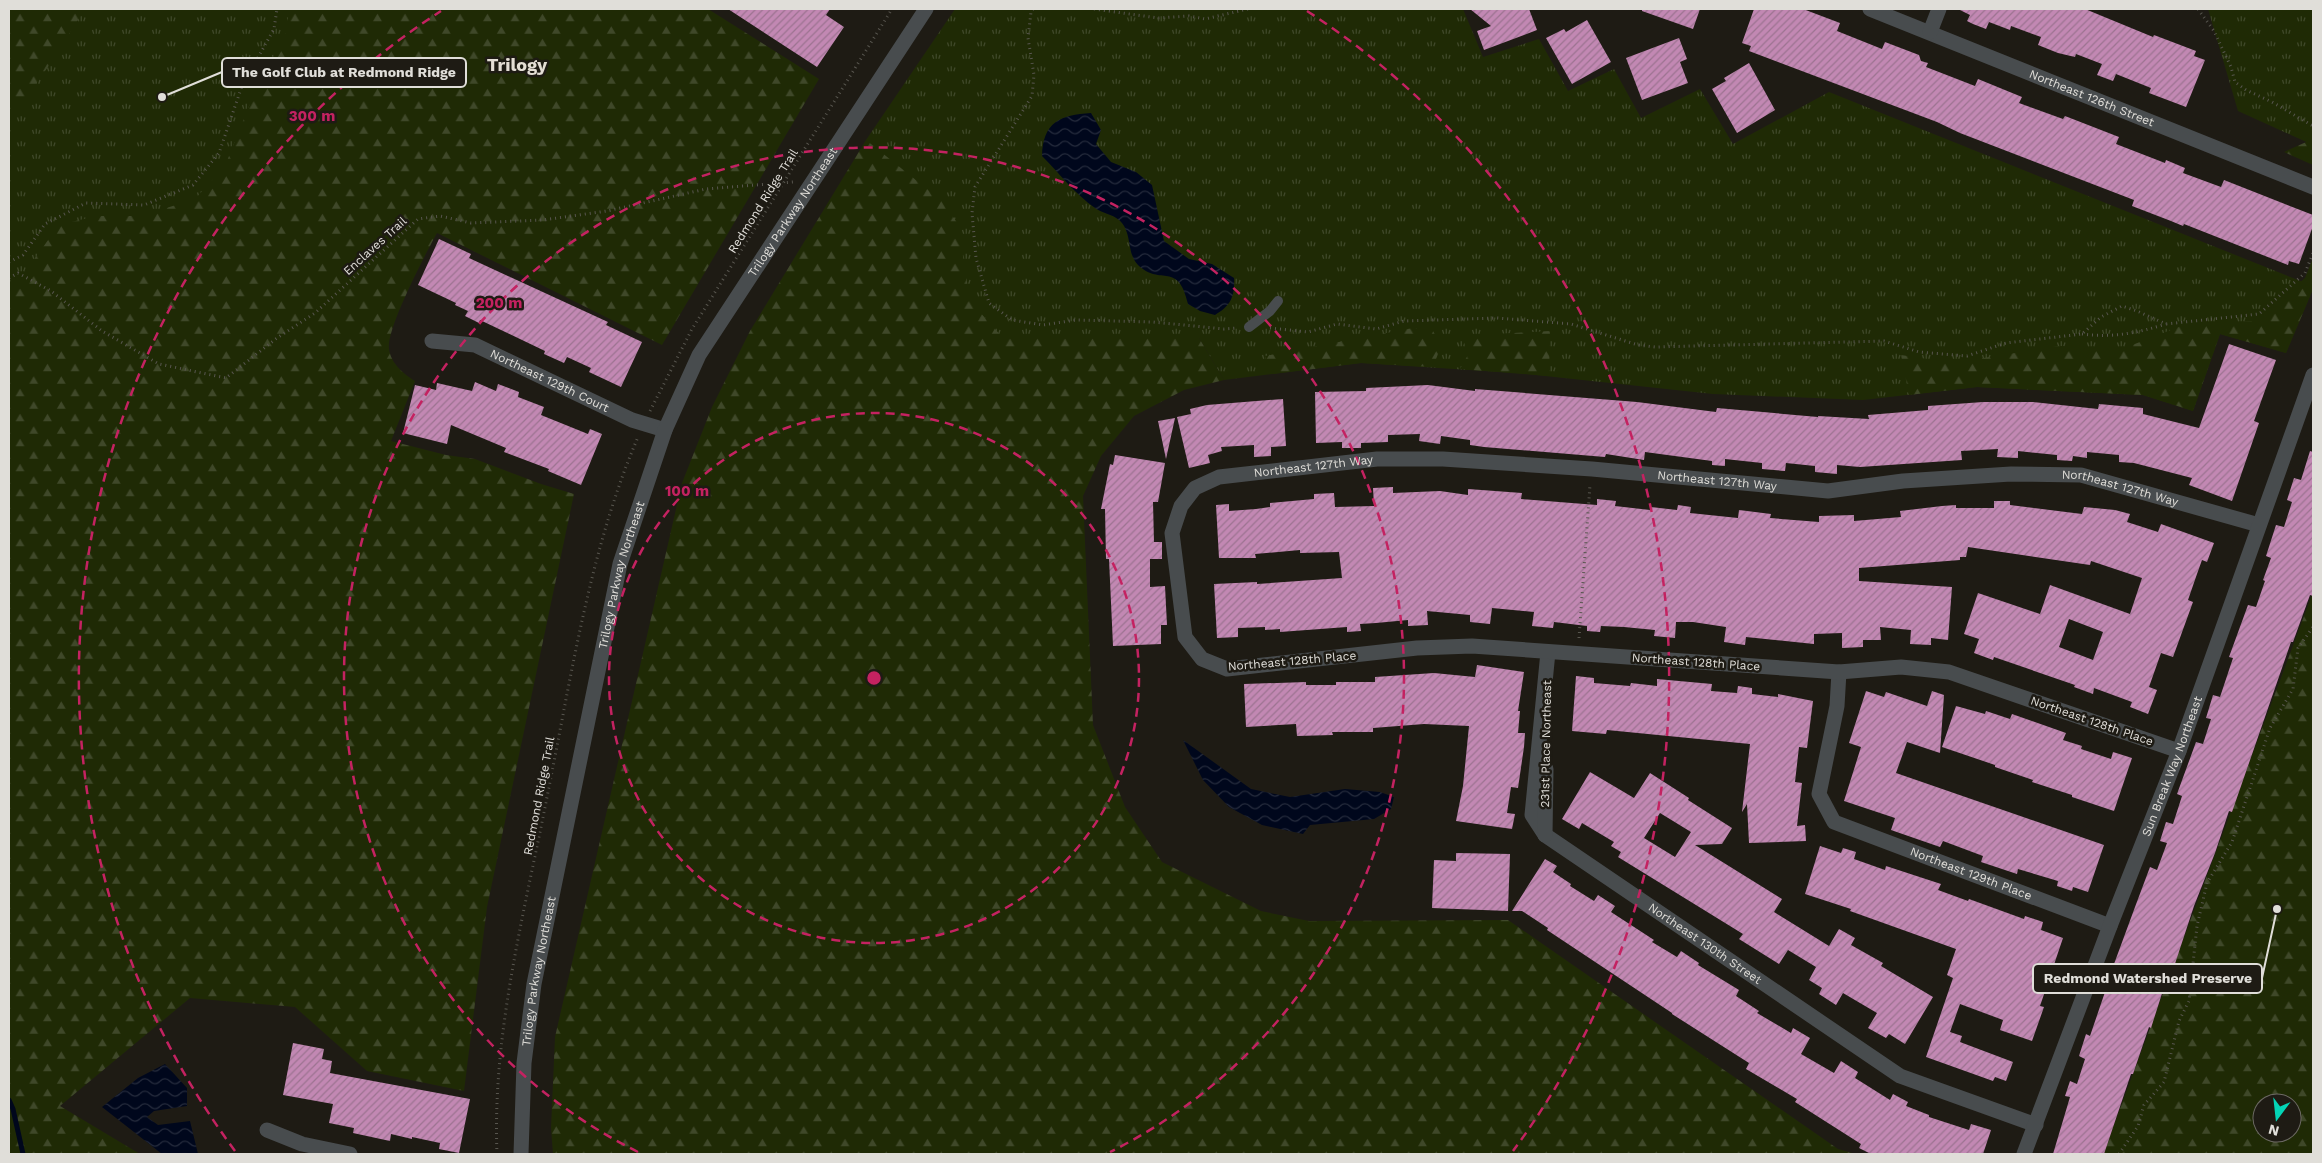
<svg xmlns="http://www.w3.org/2000/svg" width="2322" height="1163" font-family="'Work Sans',sans-serif">
<style>
.grass{fill:url(#grass-tufts)}
.forest{fill:url(#forest-firs);fill-rule:evenodd}
.water{fill:url(#water-waves)}
.lines{fill:none;stroke-linecap:round;stroke-linejoin:round}
.stream{stroke:#00071c;stroke-width:5}
.building{fill:url(#building-hatch);fill-rule:evenodd}
.path{stroke:#58564f;stroke-width:3;stroke-dasharray:1 4;stroke-linecap:butt}
.service{stroke:#484c4e;stroke-width:10}
.minor{stroke:#484c4e;stroke-width:15}
.tertiary{stroke:#484c4e;stroke-width:15}
.ring{fill:none;stroke:#c42261;stroke-width:2.5;stroke-dasharray:9 6}
.labels{text-anchor:middle;stroke-width:5;stroke-linejoin:round;paint-order:stroke}
.street-label{font-size:12px;fill:#e0ded9;stroke:#1e1b14}
.district-label{font-size:18px;font-weight:bold;fill:#e4ded5;stroke:#1e1b14}
.centre{fill:#c42261;stroke:#1e1b14;stroke-width:2.5}
.ring-label{font-size:15px;text-anchor:middle;font-weight:bold;fill:#c42261;stroke:#1e1b14;stroke-width:5;stroke-linejoin:round;paint-order:stroke}
.leader{fill:none;stroke:#e0ded9;stroke-width:2}
.callout-dot{fill:#e0ded9;stroke:#1e1b14;stroke-width:2}
.callout{fill:#1e1b14;stroke:#e0ded9;stroke-width:2}
.callout-label{font-size:14px;text-anchor:middle;font-weight:bold;fill:#e0ded9}
</style>
<defs>
<pattern id="grass-tufts" width="24" height="20" patternUnits="userSpaceOnUse" patternTransform="scale(1.25)"><rect width="24" height="20" fill="#1f2a05"/><path d="M3 7l-1-3M5 7V3M7 7l1-3M15 17l-1-3M17 17v-4M19 17l1-3" fill="none" stroke="#3f4829"/></pattern>
<pattern id="forest-firs" width="22" height="20" patternUnits="userSpaceOnUse" patternTransform="scale(1.25)"><rect width="22" height="20" fill="#1f2a05"/><path d="M5 1l3.5 6h-7zM16 11l3.5 6h-7z" fill="#3f4829"/></pattern>
<pattern id="water-waves" width="16" height="10" patternUnits="userSpaceOnUse" patternTransform="scale(1.25)"><rect width="16" height="10" fill="#00071c"/><path d="M0 5q4-4 8 0t8 0" fill="none" stroke="#252b3c"/></pattern>
<pattern id="building-hatch" width="6" height="6" patternUnits="userSpaceOnUse" patternTransform="scale(1.25)"><rect width="6" height="6" fill="#c288b3"/><path d="M-1 1l2-2M0 6l6-6M5 7l2-2" fill="none" stroke="#9c7391"/></pattern>
</defs>
<rect width="100%" height="100%" fill="#1e1b14"/>
<path class="grass" d="M10,9H337L296,183L9,355Z
M955,9H1463L1483,57L1539,39L1568,91L1614,69L1641,118L1700,89L1733,144L1829,92L2258,264L2313,286V289L2286,353L2220,334L2193,411L2143,395L1977,387L1863,400L1713,394L1516,373L1361,363L1224,380L1199,338H1003L908,301L866,140Z
M2208,9H2313V145L2238,111Z"/>
<path class="forest" d="M9,9H85C61,46 41,83 9,115Z
M289,9H708L819,79L662,345L437,233C426,253 386,329 389,349C391,364 404,374 415,381L391,441L446,455L475,459L541,484L574,494L487,907L464,1091L367,1071L295,1007L190,998L60,1106L140,1154H9V294L59,225L96,216H141L195,199L225,166L255,91L286,33Z
M2313,139V165L2284,152Z
M866,140L942,201L958,224L970,301L1003,338H1199L1224,380L1184,390L1134,416L1101,456L1083,496L1093,725L1125,807L1162,862L1261,911L1309,921L1508,920L1838,1149L1856,1154H553L551,1128L555,1037L682,483L712,407L750,331Z
M2313,258V289L2286,353L2220,334L2193,411L2143,395L1977,387L1909,395L1901,355L1952,363L2059,346L2122,349L2181,326L2253,321L2261,316L2305,278Z
M1413,328L1433,331L1441,346L1433,367L1361,363L1273,374L1265,356Z
M1550,331L1549,376L1460,369L1468,355L1462,336Z
M2313,592V1154H2103ZM2262,1103H2292V1133H2262Z"/>
<path class="water" d="M1091,113L1101,130L1096,144L1111,162L1136,172L1152,185L1164,241L1189,259L1212,264L1234,278C1235,296 1231,306 1215,315L1200,311L1188,304C1178,260 1161,287 1138,265C1126,253 1133,232 1119,220C1112,214 1102,213 1095,208C1075,194 1059,173 1042,156C1043,122 1060,115 1091,113Z
M1183,740L1251,789L1290,797L1345,789L1380,792L1394,797L1391,809L1374,819L1310,825L1303,834L1262,825L1229,807L1203,780Z
M165,1064L187,1088V1106L154,1111L147,1117L158,1125L190,1121L198,1154H162L102,1107L138,1078Z"/>
<g class="lines">
<path class="stream" d="M9,1100L13,1109L23,1154"/>
</g>
<path class="building" d="M728,9H830L826,15L844,27L817,67Z
M1470,9H1529L1537,30L1484,50L1477,31L1491,26Z
M1642,9H1700L1693,29L1642,11Z
M1754,9H1803L1840,23L1837,31L1882,49L1885,42L1919,55L1921,61L1928,63L1926,67L1975,86L1978,79L2022,97L2019,103L2063,119L2065,116L2119,137L2116,144L2165,163L2166,160L2185,168L2183,173L2221,187L2224,180L2313,215V226L2299,264L2289,261L2288,265L2184,224L2183,226L2171,221L2132,206L2134,200L1960,133L1937,122L1749,51L1751,46L1742,43Z
M1958,9H2085L2153,37L2154,35L2196,51L2194,56L2205,60L2186,107L2149,93L2151,88L2116,74L2113,81L2097,75L2102,64L2076,54L2075,57L2058,53L2038,45L2041,37L2011,26L2010,30L1989,22L1986,29L1973,24L1967,21L1970,15Z
M1587,20L1611,62L1572,84L1546,38L1564,29L1566,32Z
M1679,38L1687,59L1680,62L1688,83L1642,100L1626,58Z
M1749,63L1775,110L1737,133L1712,89L1726,81L1724,78Z
M439,239L471,254L469,258L608,322L606,325L642,342L621,387L589,372L591,368L567,357L564,363L544,354L545,351L480,320L479,323L465,316L468,311L455,305L456,303L418,285Z
M2229,344L2276,360L2254,421L2259,423L2232,501L2189,485L2192,478L2134,463L2119,462V455L2087,452V458L2073,456L2072,461L2057,460V455L2018,451V458L1997,457L1998,449L1961,451L1962,460L1860,467L1837,465V474L1815,472V466L1786,463L1785,471L1762,469V463L1725,459V466L1712,465V461L1645,452L1644,460L1606,454L1605,457L1484,447L1470,445V440L1441,436L1440,444L1419,441L1420,434L1388,435V442L1361,443V448H1342V442L1316,443L1315,392L1366,391V388L1428,385L1475,391V389L1637,402L1716,412L1717,408L1818,417V416L1869,419L1868,415L1928,410V406L1983,402H2033L2098,409L2099,404L2143,408V414L2199,428Z
M475,382L496,391L498,384L519,392L518,397L544,407L541,415L588,434L590,429L602,434L581,485L548,471L549,469L504,452L506,448L451,425L447,444L403,433L415,385L436,390L437,383L472,391Z
M1283,399L1286,446L1271,447V456L1254,457V445L1221,447L1222,451L1208,455L1210,463L1189,468L1177,417L1191,414L1190,409L1207,405Z
M1175,418L1166,459L1158,421Z
M2310,451L2313,452V596L2310,595L2293,642H2291L2232,812L2229,811L2215,853L2194,906L2169,982L2166,981L2151,1028L2149,1027L2133,1074H2131L2104,1154H2053L2070,1097L2065,1096L2070,1081L2077,1084L2085,1059L2079,1056L2086,1034L2090,1036L2105,992L2110,994L2119,966L2114,964L2135,907L2150,867L2157,870L2167,843L2160,841L2166,822L2173,824L2182,796L2177,794L2196,742L2203,744L2211,719L2206,718L2213,695L2220,697L2233,658L2229,657L2248,605L2256,607L2265,581L2263,580L2271,558L2266,556L2276,525L2284,527L2292,502L2287,500L2294,478L2301,480Z
M1115,455L1165,463L1158,502H1153L1154,542H1162V559H1150V587L1165,586L1167,625H1161V644L1113,646L1109,559H1106L1105,509H1101L1110,464L1113,465Z
M1393,487V493L1440,491L1468,495V489L1522,493L1521,499L1597,505V499L1616,501L1615,506L1650,510L1651,507L1677,510L1678,505L1691,507L1690,513L1738,518L1739,510L1771,514L1770,518L1819,522V516L1854,515V521L1901,517L1900,511L1942,506L1956,505V508H1994V501H2010V505L2082,514L2084,507L2115,510L2130,514L2127,522L2158,532L2161,524L2214,543L2207,562L2202,560L2197,574L2188,600L2193,602L2173,657L2161,653L2149,687L2157,690L2148,714L2130,707L2132,702L2094,688L2093,694L2074,687L2075,685L1994,657L1993,660L1974,653L1979,639L1964,634L1978,593L2040,614L2050,585L2130,614L2142,578L2091,561L2090,565L1968,547L1966,557H1960V560L1859,568V581L1952,587L1948,640L1931,638V645L1910,644L1911,630L1880,627L1881,640H1863V647L1842,648V633L1814,634V644L1746,637L1745,645L1724,642L1726,627L1693,622H1676L1675,638L1654,636L1655,630L1624,627L1601,626L1600,632L1587,631V626L1554,622L1553,628L1532,626L1534,612L1492,608L1490,624L1470,622V615L1427,611L1428,625L1408,626V620L1376,623L1360,624L1361,631L1347,632V627L1280,632V629L1265,630V627L1238,628V637L1217,638L1214,584L1257,582V584L1342,578L1339,552L1300,553V550L1255,554L1256,558H1219L1216,505L1229,504V511L1256,509L1270,507V503L1314,499V494L1334,493L1335,507L1374,506L1373,488ZM2069,619L2103,632L2093,660L2059,647Z
M1477,665L1524,672L1518,711H1520L1518,733H1525L1524,747L1518,788L1511,787L1507,813L1515,814L1512,829L1456,821L1463,786L1469,726L1424,724L1373,728V732H1332L1333,735L1297,736L1296,724L1246,727L1244,684L1306,682V685H1336V682H1375V677L1434,673L1475,677Z
M1576,676L1594,678V683L1630,686L1631,683L1657,686V679L1712,684L1711,691L1737,693L1738,686L1752,688V694L1778,697V694L1813,701L1807,748L1799,747L1795,782L1802,783L1797,826L1805,825L1806,841L1749,843L1747,804L1742,812L1750,744L1607,730L1606,734L1572,731Z
M1866,691L1884,697L1886,692L1927,706L1932,691L1944,695L1940,753L1907,742L1896,773L2104,845L2088,892L2073,887L2072,891L2057,886L2058,881L2018,869L2017,874L1981,862L1983,856L1943,841L1940,847L1891,830L1895,818L1844,801L1861,747L1849,743Z
M1956,706L1985,714L1986,711L2010,719L2012,714L2066,733L2063,740L2082,746L2081,749L2111,759L2113,752L2132,758L2114,811L2072,797V795L2032,782L2033,780L1995,767V765L1942,747Z
M1590,772L1634,798L1650,773L1689,798L1688,800L1732,828L1722,844L1695,845L1782,899L1774,912L1829,946L1839,929L1855,938L1851,945L1883,963L1881,966L1933,997L1905,1044L1889,1034L1886,1038L1868,1028L1877,1013L1843,993L1836,1005L1819,994L1822,988L1809,980L1816,967L1788,950L1779,964L1739,939L1743,934L1618,857L1621,852L1611,846L1614,842L1582,823L1579,829L1562,819ZM1660,813L1691,832L1675,857L1644,838Z
M1820,846L1841,853L1843,848L1856,852L1854,859L1885,870L1886,866L1941,884L1938,890L1968,901L1969,899L2024,919L2025,916L2043,922L2041,930L2063,938L2040,1006L2044,1007L2032,1041L2000,1030L2003,1020L1960,1004L1950,1032L1962,1036L1960,1042L2013,1062L2006,1081L1995,1077L1993,1081L1926,1057L1953,978L1947,975L1956,949L1850,911L1851,909L1805,894Z
M1456,853L1510,854L1508,911L1432,908L1434,860L1456,861Z
M1545,859L1557,866L1553,872L1571,884L1570,886L1594,901L1598,895L1615,906L1611,912L1654,940L1652,942L1677,957L1681,951L1699,963L1698,965L1739,990L1736,996L1759,1011L1757,1013L1791,1033L1793,1028L1810,1038L1801,1054L1834,1073L1841,1061L1858,1072L1855,1078L1890,1100L1893,1094L1908,1102L1906,1106L1929,1115V1117L1969,1130L1971,1124L1991,1130L1983,1154H1871L1859,1148L1861,1144L1795,1102L1797,1099L1746,1069L1749,1063L1672,1014V1013L1547,930L1548,928L1522,911H1512Z
M293,1043L324,1049L322,1059L332,1061L330,1073L470,1099L459,1153L439,1149L440,1143L412,1137V1139L391,1134L390,1141L353,1133L354,1128L329,1123L333,1104L283,1095Z"/>
<g class="lines">
<path class="path" d="M1033,9L1031,12L1028,38L1034,75L1032,96L975,187L972,213L976,258L989,303L1012,320L1043,325L1076,320L1153,322L1224,329L1237,328
M1094,9L1158,18L1189,16L1205,19L1248,9
M2198,9L2214,31L2231,67L2235,82L2246,90L2272,102L2313,126
M9,262L23,255L45,224L86,203L144,205L193,185L219,153L242,86L274,29L277,9
M9,278L18,273L51,291L102,331L159,364L226,378L277,338L315,313L418,219L440,216L471,223L543,220L607,211L706,189L793,182
M1270,328L1308,332L1337,324L1376,329L1404,321L1497,318L1571,324L1638,345L1655,347L1884,341L1919,352L1967,356L2006,343L2082,334L2101,317L2122,306L2137,311L2166,324L2259,314L2305,273L2313,253
M2082,334C2113,338 2137,333 2166,324
M650,411L692,329L892,9
M1579,638L1590,485
M497,1154C492,1032 525,911 548,792C572,673 590,549 638,437
M2119,1154L2138,1126L2144,1105L2164,1082L2179,1021L2189,1001L2197,926L2207,883L2232,842L2270,728L2293,689L2298,648L2313,627"/>
<path class="service" d="M1249,327L1270,311L1278,301"/>
<g class="minor">
<path id="s1" d="M1870,9L2313,187"/>
<path d="M1930,32L1939,9"/>
<path id="s2" d="M432,341L475,345L632,420L665,430"/>
<path id="s3" d="M1548,652L1532,815L1545,835L1900,1076L2036,1125"/>
<path id="s4" d="M1839,672L1837,706L1819,794L1834,822L2110,926"/>
<path id="s5" d="M2179,751L1949,672L1901,667L1839,672L1472,646L1417,648L1227,669L1202,659L1185,637L1172,533L1181,506L1195,488L1219,477L1377,459H1443L1592,469L1828,491L1903,481L2011,474L2081,475L2259,525"/>
<path d="M1545,835L1546,769"/>
<path d="M267,1130L302,1144L350,1154"/>
<path id="s6" d="M2024,1154L2110,926L2179,751L2313,375"/>
</g>
<path class="tertiary" id="s7" d="M521,1154L524,1063L534,984L620,564L665,430L699,355L926,9"/>
</g>
<g class="ring">
<circle cx="874" cy="678" r="265"/>
<path d="M638 1152A530 530 0 1 1 1110 1152"/>
<path d="M235 1151A795 795 0 0 1 441 11M1307 11A795 795 0 0 1 1513 1151"/>
</g>
<g class="labels">
<g class="street-label">
<text dy="4" stroke="none"><textPath href="#s1" startOffset="239">Northeast 126th Street</textPath></text>
<text transform="translate(763 201) rotate(-58)" y="4">Redmond Ridge Trail</text>
<text dy="4" stroke="none"><textPath href="#s7" startOffset="994">Trilogy Parkway Northeast</textPath></text>
<text transform="translate(375 246) rotate(-42)" y="4">Enclaves Trail</text>
<text dy="4" stroke="none"><textPath href="#s2" startOffset="126">Northeast 129th Court</textPath></text>
<text dy="4" stroke="none"><textPath href="#s5" startOffset="1300">Northeast 127th Way</textPath></text>
<text dy="4" stroke="none"><textPath href="#s5" startOffset="1705">Northeast 127th Way</textPath></text>
<text dy="4" stroke="none"><textPath href="#s5" startOffset="2111">Northeast 127th Way</textPath></text>
<text dy="4" stroke="none"><textPath href="#s7" startOffset="589">Trilogy Parkway Northeast</textPath></text>
<text transform="translate(1292 661) rotate(-5)" y="4">Northeast 128th Place</text>
<text transform="translate(1696 662) rotate(4)" y="4">Northeast 128th Place</text>
<text transform="translate(2092 721) rotate(19)" y="4">Northeast 128th Place</text>
<text transform="translate(1546 744) rotate(-89)" y="4">231st Place Northeast</text>
<text dy="4" stroke="none"><textPath href="#s6" startOffset="415">Sun Break Way Northeast</textPath></text>
<text transform="translate(539 796) rotate(-79)" y="4">Redmond Ridge Trail</text>
<text dy="4" stroke="none"><textPath href="#s4" startOffset="302">Northeast 129th Place</textPath></text>
<text dy="4" stroke="none"><textPath href="#s3" startOffset="381">Northeast 130th Street</textPath></text>
<text dy="4" stroke="none"><textPath href="#s7" startOffset="184">Trilogy Parkway Northeast</textPath></text>
</g>
<g class="district-label">
<text x="517" y="71">Trilogy</text>
</g>
</g>
<circle cx="874" cy="678" r="8" class="centre"/>
<g class="ring-label">
<text x="312" y="121">300 m</text>
<text x="499" y="308">200 m</text>
<text x="687" y="496">100 m</text>
</g>
<path class="leader" d="M162 97L222 72M2277 909L2262 978"/>
<g class="callout-dot">
<circle cx="162" cy="97" r="5"/>
<circle cx="2277" cy="909" r="5"/>
</g>
<g class="callout">
<rect x="222" y="58" width="244" height="29" rx="5"/>
<rect x="2033" y="964" width="229" height="29" rx="5"/>
</g>
<g class="callout-label">
<text x="344" y="77">The Golf Club at Redmond Ridge</text>
<text x="2148" y="983">Redmond Watershed Preserve</text>
</g>
<rect width="2322" height="1163" fill="none" stroke="#e0ded9" stroke-width="20"/>
<g transform="translate(2277 1118) rotate(195)"><circle r="24" fill="#1e1b14" stroke="#6c6963"/>
<path d="M0-4L9 19L0 12L-9 19Z" fill="#04d5b6"/>
<text y="-8" font-size="14" font-weight="bold" text-anchor="middle" fill="#e0ded9">N</text>
</g>
</svg>
